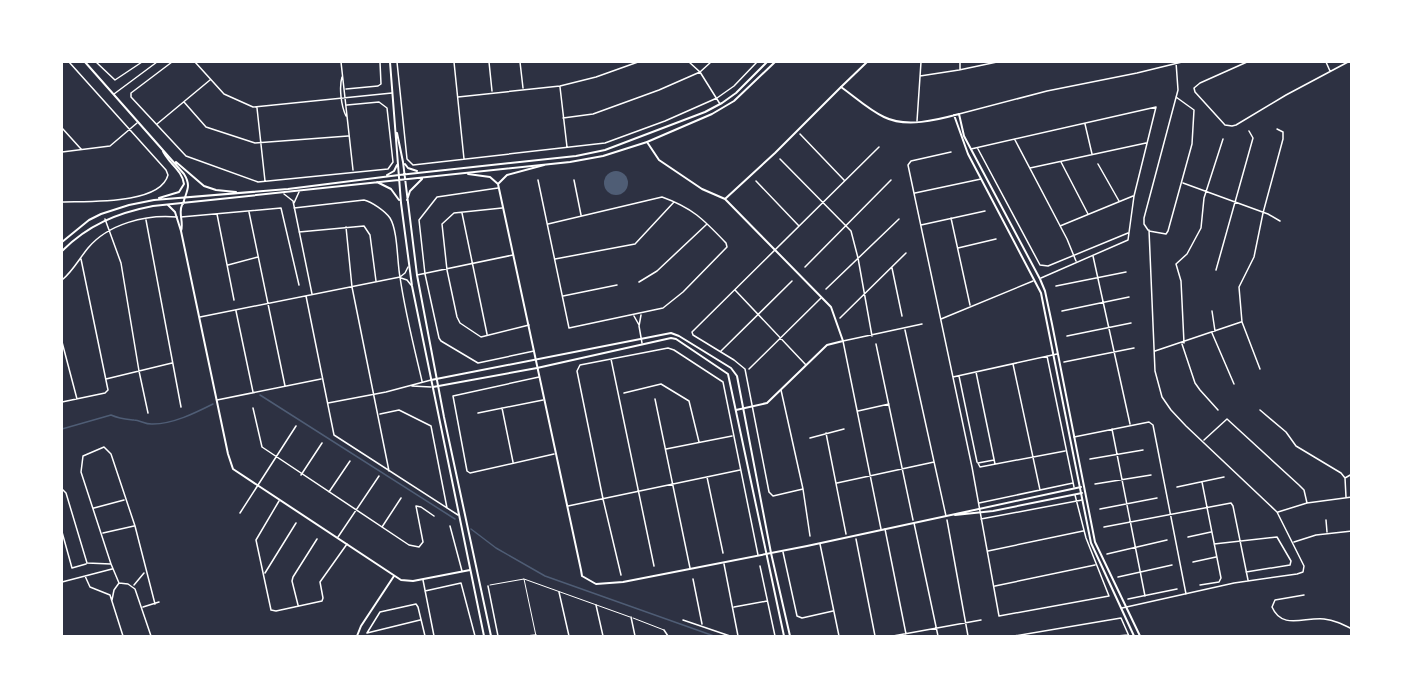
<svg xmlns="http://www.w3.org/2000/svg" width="1413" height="698" font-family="Karla,sans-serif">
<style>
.water{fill:#4f5d75}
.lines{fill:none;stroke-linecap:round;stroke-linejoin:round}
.stream{stroke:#4f5d75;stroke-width:1.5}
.service{stroke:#fff;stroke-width:1}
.minor{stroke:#fff;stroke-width:1.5}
.tertiary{stroke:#fff;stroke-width:2}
.secondary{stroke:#fff;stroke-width:2}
.primary{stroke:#fff;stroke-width:2}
</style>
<rect width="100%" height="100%" fill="#2d3142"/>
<path class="water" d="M604 183a12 12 0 1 1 24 0a12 12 0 1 1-24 0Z"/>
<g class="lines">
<path class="stream" d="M260,395L455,519
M62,429L111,415C120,419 124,419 134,420C140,420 146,425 153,424C173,424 195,413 213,404
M471,529L496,548L545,576L714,636"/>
<path class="service" d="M524,579L630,617
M490,585L524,579L536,636
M633,618L664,630"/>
<path class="minor" d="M96,62L115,80L142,62
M172,62L131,93V97L186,156L258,182L388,169L393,162L387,108L379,102L347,105
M195,62L224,94L253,107L392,93
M256,62H266
M341,62L353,170
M397,62L407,159L413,165L605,143L665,121L717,98L734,86L757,62
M454,62L464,159
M489,62L492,91
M520,62L523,88
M689,62L700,72L720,104
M1247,62L1200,83L1194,88L1195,92L1225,125L1232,126L1236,125L1286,95L1348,62
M1326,62L1330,71
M960,69V62
M920,76L959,70L997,62
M342,77C339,87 341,106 346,116
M560,87L567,147
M346,89L378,86L381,84L380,62
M114,94L157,62
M458,97L560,86L596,77L638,62
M184,102L206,127L255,143L348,136
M257,108L265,181
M959,114L1047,91L1137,73L1182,62
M563,118L593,114L659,90L700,72L711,62
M917,121L921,62
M157,124L210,80
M1085,124L1092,154
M62,128L81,149
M800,134L844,180
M1015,140L1067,239L1076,261
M971,149L1156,107L1134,196L1128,240L1041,278
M978,149L1040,265L1048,266L1128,233
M62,152L110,146L137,123
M951,152L911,161L908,165L972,467L999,616L1109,596L1086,538L1075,495
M780,159L851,231L858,258L872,336
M1061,162L1088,214
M1098,164L1119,201
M1030,168L1146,143
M538,180L569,328L663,308L683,292L727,247L726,243C704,220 693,208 662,197L548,224
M574,180L581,215
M756,181L799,226
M1183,183L1268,214L1280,221
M498,188L437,197L419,220L425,274L439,338L441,341L478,363L534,351
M915,193L981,179
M284,194L293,201L312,294
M62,202C87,201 160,205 168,175L166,170L69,62
M294,203L299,192
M294,208L364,200C372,202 385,211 390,218C398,231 397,262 400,277C405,312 414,347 422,381
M502,208L454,213L442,224L447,270L457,317L460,323L481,337L529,325
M249,212L285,386
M462,213L487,334
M217,214L234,300
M181,217L281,208L299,285
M951,218L970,305
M105,219L121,263L139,371L148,413
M146,220L181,407
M921,225L985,211
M1060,226L1133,196
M346,227L352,287L389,471
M1148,230L1144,224V218L1178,90L1176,62
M1149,231L1166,234L1168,231L1192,144L1194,110L1176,97
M299,232L364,226L370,235L376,281
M958,248L996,239
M1093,256L1130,424
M555,259L635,244L674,202
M228,265L258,257
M805,267L891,180
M892,268L902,316
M1216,270L1253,138L1249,131
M417,275L513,255
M401,278L407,280L411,285
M62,280C73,271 79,259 88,248C108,224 146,214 177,217
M639,282L657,271L707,224
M1056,286L1126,272
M826,289L899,219
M735,290L806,365
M306,296L334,435L458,515
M563,296L617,285
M236,311L253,392
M1062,311L1129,297
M1212,311L1215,331
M641,315L639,326L642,343
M634,316L639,325
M200,317L400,277L405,273L408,267
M840,318L906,253
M941,319L1033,281
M905,330L946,516
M1212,333L1234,384
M1067,336L1131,323
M62,342L77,399
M1184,343L1181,281L1176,264L1187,254L1201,228L1204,198L1223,139
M876,344L913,520
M1182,344L1195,383L1200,390L1218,410
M721,351L792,281
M1155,351L1241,322
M1047,356L1074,487
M611,359L654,566
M1064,362L1134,348
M1013,364L1040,490
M749,369L821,298
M1260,369L1242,322L1239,287L1254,257L1263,213L1283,139V132L1277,129
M976,372L995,464
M959,376L977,462
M539,377L453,396L467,471L470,473L554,454
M953,377L1057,354
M106,379L172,363
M412,386L431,387
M781,390L803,489L810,536
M624,393L661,384L689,401L699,442
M655,399L690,568
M217,400L321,379
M62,402L105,393L108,390L81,259
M328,403L386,392L431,380
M253,408L262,447L409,545L419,547L423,542L416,506L421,507L434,516
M502,408L513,462
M1260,410L1286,432L1296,446L1341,473L1345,478L1346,497
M858,411L889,404
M478,413L543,400
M380,414L399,410L431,426L447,508
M1112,429L1145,596
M826,433L846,534
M1074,437L1149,422L1153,425L1186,594
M810,438L844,429
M1204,440L1227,419L1299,485L1304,490L1307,503
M666,449L732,436
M1090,459L1143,450
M978,463L980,467L1065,451
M978,463L994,460
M301,475L322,443
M707,477L723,553
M1345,478L1352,474
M837,483L934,462
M1095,484L1151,475
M1177,487L1224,477
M62,489L66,493L87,563L111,564L119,583L114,590L112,600
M803,489L773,496L769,492L745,369L734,360L693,335L692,332L879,147
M329,492L350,461
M279,501L256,540L271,610L276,611L322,601L323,598L320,582L347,544
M979,503L1073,483
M568,506L740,470
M94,508L124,500
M1100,509L1157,498
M1278,512L1307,503L1352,497
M240,513L296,426
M981,519L1082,500
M947,520L968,636
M1326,520L1327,532
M914,523L938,636
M450,526L462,571
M382,527L401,498
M1104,527L1231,503L1233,506L1248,580
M881,529L843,341L922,324
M885,529L906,634
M62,532L72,568L86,564
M103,533L134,526
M338,537L379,476
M1188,537L1211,532
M856,539L875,636
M1294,542L1316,535L1352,531
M820,544L839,636
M1214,544L1277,537L1291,561L1290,565L1246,572
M988,551L1083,531
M783,552L797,616L802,618L833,611
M1107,554L1167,540
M1193,562L1216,557
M111,564L81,472L83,456L104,447L111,454L135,526L155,604
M724,564L738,636
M760,566L775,636
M265,573L296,523
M621,575L603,499L577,371L580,365L668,348L674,350L723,382L758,555
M85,576L90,587L110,595L123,636
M1118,577L1172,565
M693,579L702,624
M423,580L434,636
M62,582L112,569
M119,583L128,584L135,589L151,636
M134,585L144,573
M1200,585L1219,582L1221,578L1202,482
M488,586L498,636
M995,586L1095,565
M425,591L461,583L475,636
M559,592L569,636
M1304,595L1275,600L1272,607C1282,630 1304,617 1324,619C1334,620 1342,624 1352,629
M1128,599L1177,589
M298,605L292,581L293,577L317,539
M596,605L603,636
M143,607L159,602
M734,607L767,601
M1122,608L1234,583L1297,574L1303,572L1304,566L1277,512L1186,426L1171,410L1162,397L1155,371L1149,230
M631,617L635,636
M683,620L730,636
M664,630L668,636
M367,633L380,612L416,604L418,607L425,636
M367,633L420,620
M527,636L536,635
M893,636L981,620
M1014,636L1121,618L1129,636
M1117,636L1128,635"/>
<path class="tertiary" d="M647,142L659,160L702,189L725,199
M468,174L490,177L498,184L581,570L582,576L596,584L623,582L807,546L1081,487
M498,184L507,175L544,165
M725,199L831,307L843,341L827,345L767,403L736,410
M725,199L775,153L841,87
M168,205L175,212L181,231L228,454L233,469L401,580L413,581L470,570
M181,231C184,222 178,213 182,205
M955,515L993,511L1082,493
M357,636L361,626L394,576"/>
<path class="secondary" d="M431,380L671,333L679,336L731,368L737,376L771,553L790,636
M433,387L537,368L671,338L676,339L728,374L784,636"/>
<path class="primary" d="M85,62L184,174C192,187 186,191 183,204
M390,62L401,203L412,286L484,636
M867,62L841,87C855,97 869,110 884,117C906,128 937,120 959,114L964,136L1040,279L1045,291L1052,324L1095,542L1140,636
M954,115L968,154L1041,293L1091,543L1134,636
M397,133L403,162L417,275L444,417L491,636
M176,162L204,186L216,190L236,192
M405,164L408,168L417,171
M387,175L394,171L397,165
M377,182L391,189L399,200
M159,198L179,192L184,184C182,169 167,163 162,149
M407,200L410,191L422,179
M62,242L89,220L101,214L129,205L154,200L288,189L399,175L576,156L605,150L705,112L722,103L736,93L767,62
M62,251C88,225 117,213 153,206L570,162L603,156L647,142L712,114L734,101L775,62"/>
</g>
<rect width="1413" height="698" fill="none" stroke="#ffffff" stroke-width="126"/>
</svg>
